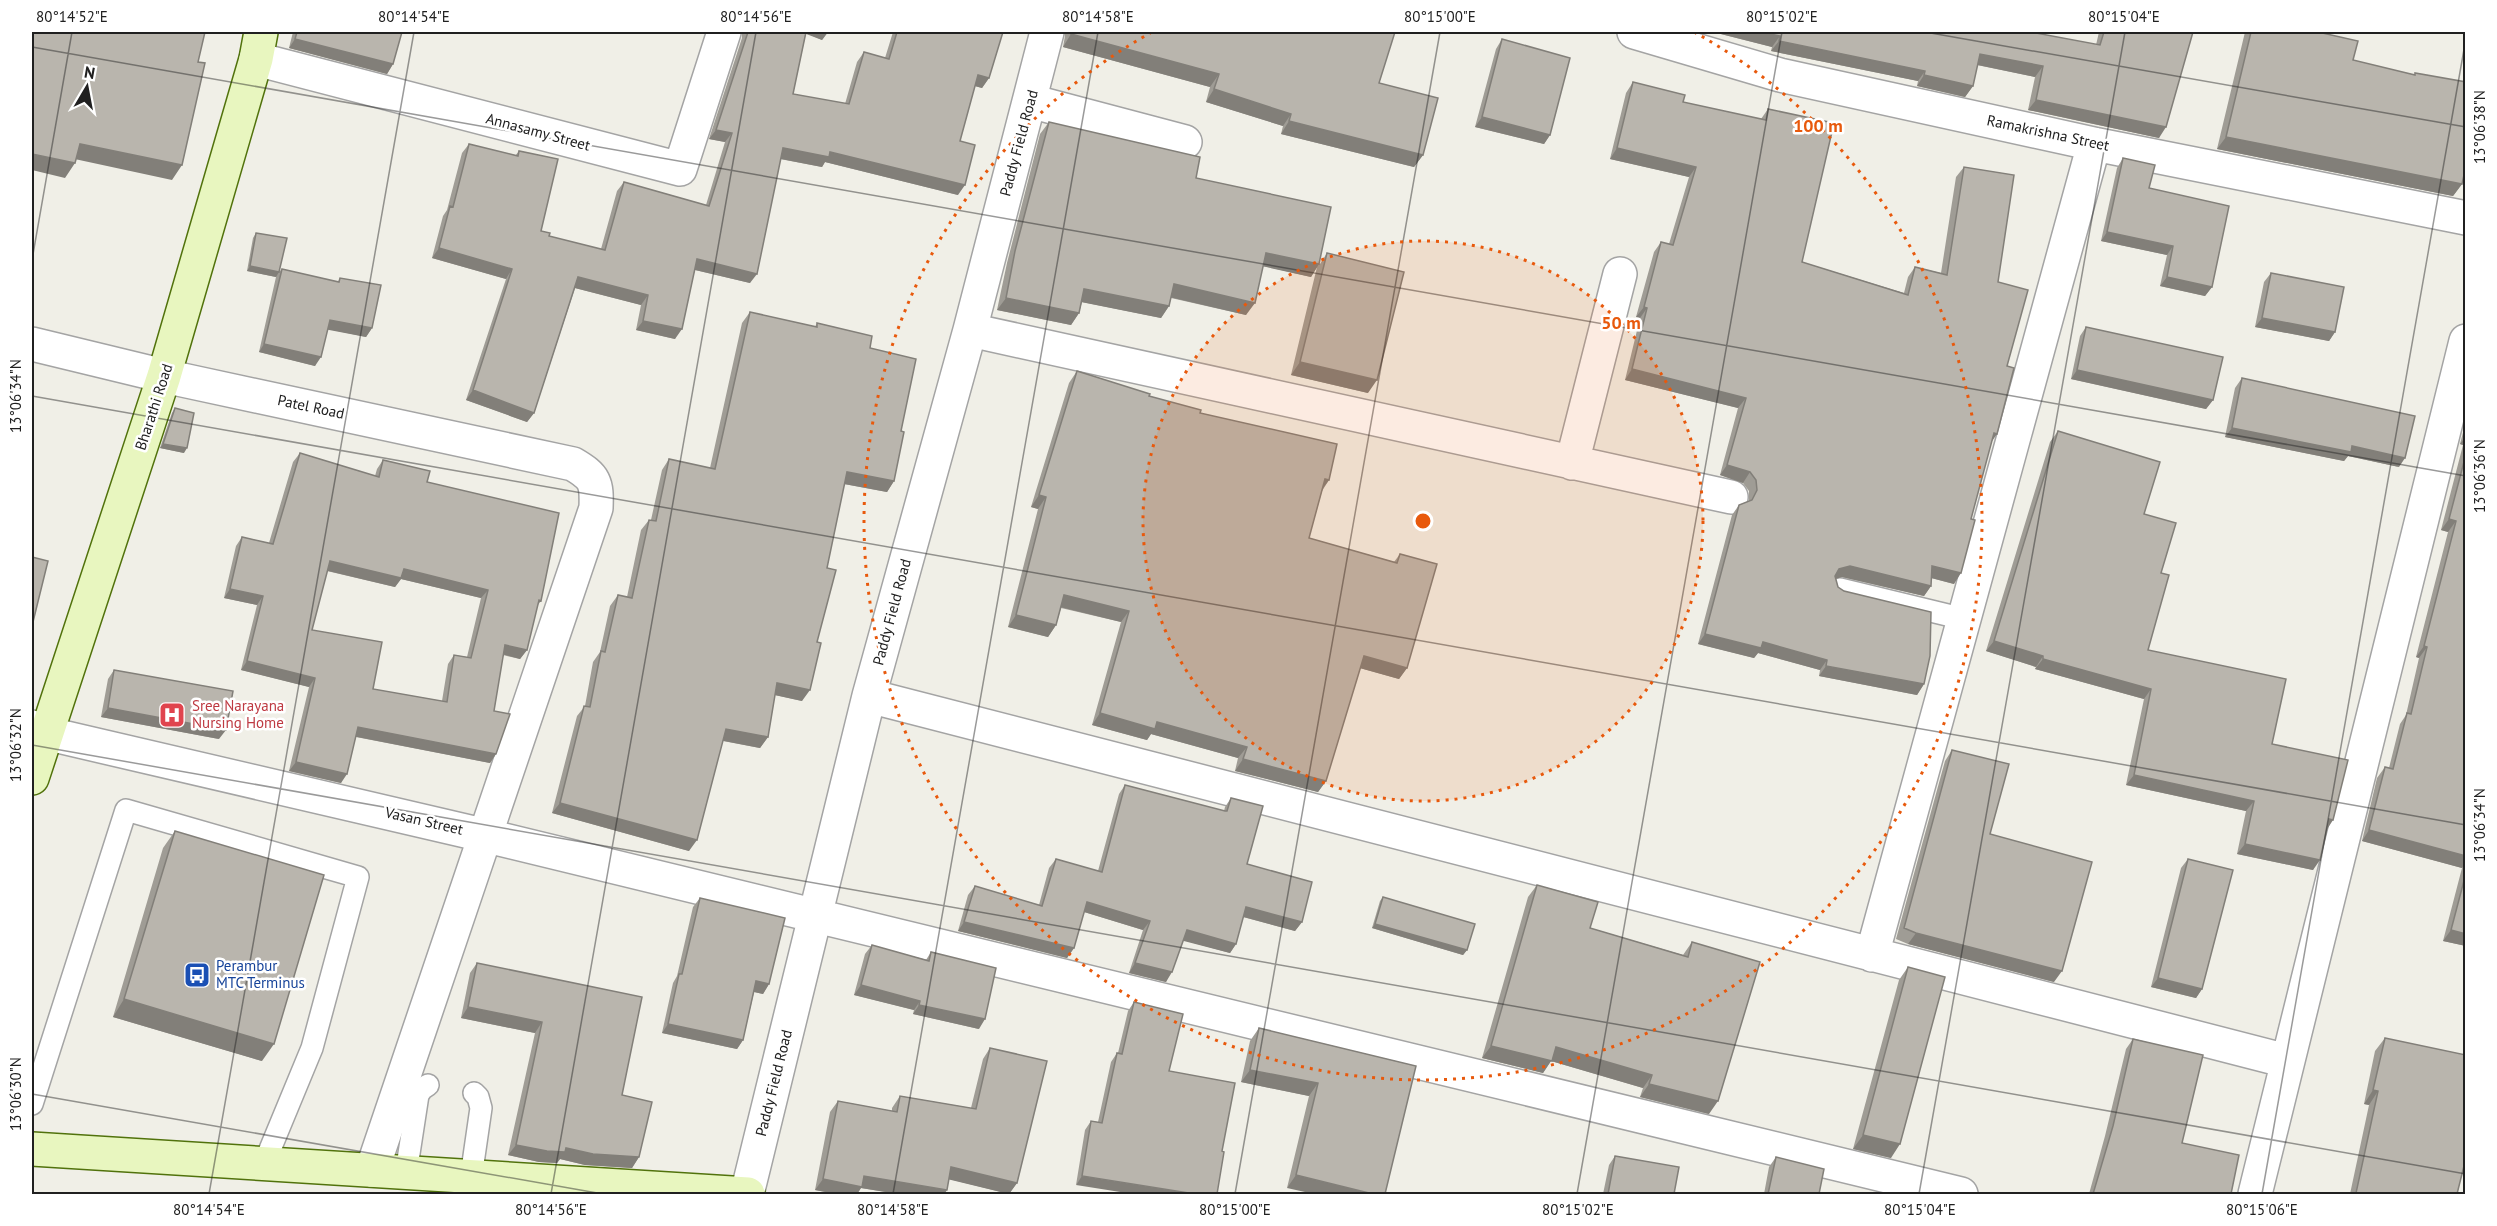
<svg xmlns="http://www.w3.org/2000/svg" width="2497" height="1226" font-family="'PT Sans',sans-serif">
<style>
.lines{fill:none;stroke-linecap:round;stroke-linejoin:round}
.lane-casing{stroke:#a4a4a4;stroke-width:24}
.street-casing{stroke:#a4a4a4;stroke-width:36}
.secondary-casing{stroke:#51720c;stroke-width:36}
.lane{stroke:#fff;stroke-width:21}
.street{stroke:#fff;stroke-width:33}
.secondary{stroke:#e8f6bf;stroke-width:33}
.wall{fill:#9f9c95;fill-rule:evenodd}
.shaded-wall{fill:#827f79}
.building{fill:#b9b5ad;stroke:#827f79;stroke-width:1.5;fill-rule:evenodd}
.ticks{fill:none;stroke:#202020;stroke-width:1.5;stroke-opacity:0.45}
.ring{fill:none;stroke:#e8590c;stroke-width:3;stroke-dasharray:3 6}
.labels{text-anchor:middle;stroke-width:5;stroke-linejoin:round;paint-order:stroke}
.street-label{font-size:15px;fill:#202020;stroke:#fff}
.health-label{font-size:15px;fill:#be3a42;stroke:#fff;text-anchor:start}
.transit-label{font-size:15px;fill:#164399;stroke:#fff;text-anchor:start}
.centre{fill:#e8590c;stroke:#fff;stroke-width:3}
.ring-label{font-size:18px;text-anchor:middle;font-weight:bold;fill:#e8590c;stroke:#fff;stroke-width:5;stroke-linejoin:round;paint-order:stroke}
.neatline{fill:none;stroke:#202020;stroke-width:2}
.ticks-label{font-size:15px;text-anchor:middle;fill:#202020}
</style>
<rect width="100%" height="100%" fill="#f0efe7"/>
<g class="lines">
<g class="lane-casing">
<path id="lane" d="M1840,589L1964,619
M32,1104L126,810L358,877L312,1048L264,1164
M406,1173L418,1095L422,1089L428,1085
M471,1177L481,1108L478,1097L474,1093"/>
</g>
<g class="street-casing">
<path id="street" d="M1634,32L1780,75L2094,144L2466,218
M256,59L680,169L724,32
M1030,101L1185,142
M970,330L1731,497
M32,344L164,376L573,464C595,477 597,482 596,508L372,1170
M1572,463L1620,274
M869,696L2287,1061
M32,727L45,733L487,836L1961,1194
M1872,955L2094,144
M747,1194L869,696L970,330L1047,32
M2255,1194L2466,341"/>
</g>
<g class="secondary-casing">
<path id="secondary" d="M32,778L164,376L256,59L261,32
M32,1149L748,1194"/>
</g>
<use href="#lane" class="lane"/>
<use href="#street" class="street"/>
<use href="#secondary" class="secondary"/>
</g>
<path class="wall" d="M293,32H402L393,64L387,74L289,48Z
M742,32H828L822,40L806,33L793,94L845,104L857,62L864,52L885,58L893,32H1003L989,78L982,88L975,86L960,141L958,195L825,162L822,167L780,159L750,283L695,270L675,339L636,330L641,305L575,288L534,413L527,422L466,400L506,279L432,258L443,216L447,210L462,153L469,144L515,156L519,151L541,231L549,236L601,249L617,191L624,182L706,205L725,142L709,139L742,38Z
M1064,32H1395L1379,83L1423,155L1414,167L1281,134L1283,126L1206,102L1210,87L1063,47L1065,36Z
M1713,32L2096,45L2099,32H2193L2159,138L2028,110L2035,77L1977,65L1973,86L1965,97L1917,86L1918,81L1771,51L1772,47Z
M2245,32H2318L2353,60L2414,75L2415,73L2462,184L2453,196L2217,149Z
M1502,39L1550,135L1544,144L1475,127L1496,49Z
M1633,82L1683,102L1761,119L1768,109L1802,262L1904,293L1908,277L1915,267L1941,273L1956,177L1964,167L1998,282L2007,366L1991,443L1954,584L1931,578V586L1924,596L1842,577L1836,579L1838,587L1924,684L1917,695L1819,676L1820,670L1758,653L1754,658L1698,644L1732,515L1739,505L1749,501V491L1743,483L1720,475L1738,408L1625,380L1640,318L1636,317L1654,252L1661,242L1669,244L1689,177L1610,159L1626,93Z
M1049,122L1196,178L1320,264L1327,253L1368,393L1291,375L1317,267L1311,277L1263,266L1246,315L1171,298L1169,306L1161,318L1082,302L1079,313L1071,325L997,310L1007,263L1040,134Z
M2123,158L2149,188L2212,287L2205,296L2160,286L2167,255L2101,241L2117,168Z
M256,233L279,272L282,269L338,282L340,278L372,328L366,337L328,329L315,366L259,352L276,277L247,271L253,238Z
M2271,273L2335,332L2329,341L2255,327L2264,282Z
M750,312L815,327L817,323L870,348L901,431L894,481L887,492L844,484L827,568L802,701L775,695L768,737L760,748L723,741L689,851L552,813L577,716L585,706L593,662L600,652L610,606L618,595L627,597L641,530L649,520H651L662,470L669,459L710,468L742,323Z
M2086,327L2213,400L2206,409L2071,379L2080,336Z
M1077,371L1200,413L1329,480L1322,491L1309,538L1394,562L1400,554L1407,668L1399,679L1360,668L1326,781L1318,792L1235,771L1238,758L1151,734L1147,740L1092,725L1121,622L1061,608L1056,625L1048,637L1008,627L1038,509L1031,507L1069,383Z
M2242,378L2399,467L2348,456L2344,461L2225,437L2235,388Z
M175,408L184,453L160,448L172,413Z
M2466,421V946L2443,941L2462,868L2362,841L2377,778L2385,767L2389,768L2400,724L2406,715L2419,658L2416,657L2448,532L2441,530L2463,445L2460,444Z
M2058,431L2144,514L2161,573L2148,650L2272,744L2327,828L2313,870L2237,854L2246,811L2126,785L2144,699L2035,669L2036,667L1986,651L2050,442Z
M300,453L375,476L377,469L383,460L427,482L541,601L537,606L527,650L520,659L503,655L494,711L496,754L490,763L356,737L341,783L289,771L309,687L241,670L257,605L224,598L236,546L242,537L269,543L293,462ZM327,571L395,587L401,579L481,598L467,657L454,655L448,664L442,701L373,689L312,630Z
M114,670L219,739L101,717L108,679Z
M1952,750L1990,834L2054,982L1908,944L1896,939L1945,761Z
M1125,785L1224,811L1225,807L1231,798L1247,864L1302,922L1295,931L1243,917L1236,944L1230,953L1183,940L1166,982L1129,973L1143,930L1084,912L1074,948L1067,958L958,931L968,895L975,886L1039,905L1049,868L1056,859L1098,871L1119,794Z
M175,831L262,1061L113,1017L163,848Z
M2188,859L2202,989L2196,998L2151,987L2181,868Z
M1537,885L1590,928L1683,955L1692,942L1709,1114L1640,1097L1643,1088L1551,1061L1543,1073L1482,1058L1528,897Z
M1383,897L1467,950L1463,955L1372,928L1380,901Z
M700,898L769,984L763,994L754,992L743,1040L737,1049L662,1033L673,983L677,976L693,907Z
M872,945L926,960L931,952L979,1029L913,1014L914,1010L854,995L865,954Z
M477,963L622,1095L639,1157L632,1168L585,1165L560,1159L557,1163L539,1162L508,1155L535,1033L461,1018L470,973Z
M1908,967L1891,1158L1853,1149L1899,980Z
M1134,1002L1169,1071L1076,1185L1085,1130L1091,1121L1098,1122L1111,1062L1117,1053H1118L1128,1011Z
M1259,1028L1416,1066L1287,1188L1309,1096L1241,1082L1250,1041Z
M2385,1038L2457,1194H2350L2369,1105L2364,1104L2375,1051Z
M2133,1039L2182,1143L2231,1194H2089L2105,1136L2126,1049Z
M990,1048L1017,1183L1009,1194L949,1179L947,1190L944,1194H898L861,1188L857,1194H836L815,1190L830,1112L838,1101L892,1111V1108L900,1096L971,1108L983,1059Z
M1615,1156L1674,1194H1603L1609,1165Z
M1776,1157L1819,1194H1764L1769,1167Z"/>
<path class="shaded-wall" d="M801,32H828L822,40Z
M1713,32H1761L1780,36L1772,47Z
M1071,34L1219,74L1210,87L1063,47Z
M295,39L393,64L387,74L289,48Z
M1779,41L1925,71L1918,81L1771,51Z
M1980,54L2043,66L2035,77L1973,64Z
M978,75L989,78L982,88L971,85Z
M1924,75L1973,86L1965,97L1917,86Z
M1214,89L1291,114L1283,126L1206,102Z
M2036,100L2166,127L2159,138L2028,110Z
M1482,117L1550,135L1544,144L1475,127Z
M1289,121L1423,155L1414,167L1281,134Z
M716,130L732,133L725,142L709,139Z
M2226,137L2462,184L2453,196L2217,149Z
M80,144L182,165L172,180L70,158Z
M783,148L830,152L965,185L958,195L825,162L822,167L776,158Z
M1617,148L1696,167L1689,177L1610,159Z
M32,154L75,163L65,178L32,170Z
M2107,232L2173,246L2167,255L2101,241Z
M439,248L512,269L506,279L432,258Z
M1266,253L1319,264L1311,277L1257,265Z
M697,259L757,274L750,283L691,269Z
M250,266L279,272L276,277L247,271Z
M578,277L648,295L641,305L571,287Z
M2167,277L2212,287L2205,296L2160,286Z
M1174,284L1255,303L1246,315L1165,296Z
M1084,289L1169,306L1161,318L1076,301Z
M1006,298L1079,313L1071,325L997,310Z
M1644,307L1647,308L1640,318L1636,317Z
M2262,318L2335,332L2329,341L2255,327Z
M330,320L372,328L366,337L324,329Z
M643,321L682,329L675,339L636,330Z
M264,344L321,357L315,366L259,352Z
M1300,362L1377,380L1368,393L1291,375Z
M1632,369L1746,398L1738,408L1625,380Z
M2077,370L2213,400L2206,409L2071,379Z
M473,390L534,413L527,422L466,400Z
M2232,428L2352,446L2405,458L2399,467L2348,456L2344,461L2225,437Z
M1994,433L1997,434L1990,444Z
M2466,436V442L2463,445L2460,444Z
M163,444L187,448L184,453L160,448Z
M1727,465L1750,472L1743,483L1720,475Z
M847,472L894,481L887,492L839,483Z
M1325,479L1329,480L1321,491Z
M1039,495L1046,497L1038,509L1031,507Z
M2449,519L2456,521L2448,532L2441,530Z
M330,561L404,569L488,590L481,598L401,579L395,587L324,570Z
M1850,566L1931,586L1924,596L1842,577L1831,580L1839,569Z
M1932,566L1961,573L1954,584L1924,576Z
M230,589L263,596L257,605L224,598Z
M1064,595L1129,611L1121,622L1056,606Z
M1016,615L1056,625L1048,637L1008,627Z
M1705,634L1763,642L1827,660L1820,670L1758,653L1754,658L1698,644Z
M1994,641L2043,656L2036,667L1986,651Z
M505,645L527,650L520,659L498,653Z
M2424,646L2427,647L2419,658L2416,657Z
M1364,656L1407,668L1399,679L1356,667Z
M2043,659L2151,689L2144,699L2035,669Z
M247,661L315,678L309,687L241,670Z
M1826,666L1924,684L1917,695L1819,676Z
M777,683L810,690L802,701L770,694Z
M108,708L226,730L219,739L101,717Z
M1100,713L1157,722L1247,747L1238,758L1151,734L1147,740L1092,725Z
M358,727L496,754L490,763L352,736Z
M726,729L768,737L760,748L719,740Z
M1243,759L1326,781L1318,792L1235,771Z
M296,762L347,774L341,783L289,771Z
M2134,775L2254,801L2246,811L2126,785Z
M560,803L697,840L689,851L552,813Z
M2329,819L2333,820L2326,831Z
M2369,830L2466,856V863L2462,868L2362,841Z
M2245,844L2320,860L2313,870L2237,854Z
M1087,902L1150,921L1143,930L1081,911Z
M1246,907L1302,922L1295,931L1240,916Z
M964,922L1074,948L1067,958L958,931Z
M1375,924L1467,950L1463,955L1372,928Z
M1187,930L1236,944L1230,953L1180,940Z
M2451,930L2466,934V946L2443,941Z
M1916,933L2062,971L2054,982L1908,944Z
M1135,963L1172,972L1166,982L1129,973Z
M2158,978L2202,989L2196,998L2151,987Z
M756,981L769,984L763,994L750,991Z
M861,985L920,1001L914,1010L854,995Z
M124,999L274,1044L262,1061L113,1017Z
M919,1005L985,1019L979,1029L913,1014Z
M468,1007L542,1022L535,1033L461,1018Z
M668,1024L743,1040L737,1049L662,1033Z
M1491,1046L1556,1047L1652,1075L1643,1088L1551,1061L1543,1073L1482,1058Z
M1250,1070L1318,1083L1309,1096L1241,1082Z
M1649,1084L1718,1101L1709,1114L1640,1097Z
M2373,1090L2378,1091L2369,1105L2364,1104Z
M1863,1135L1900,1144L1891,1158L1853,1149Z
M516,1145L566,1148L639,1157L632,1168L585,1165L560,1159L557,1163L539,1162L508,1155Z
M951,1167L1017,1183L1009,1194L943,1178Z
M1296,1175L1373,1194H1314L1287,1188Z
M864,1176L947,1190L944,1194H898L861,1188L857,1194H836L815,1190L823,1179Z
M1082,1176L1195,1194H1133L1076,1185Z"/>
<path class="building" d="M32,32H205L198,62L205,63L182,165L80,144L75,163L32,154Z
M297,32H402L393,64L295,39Z
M748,32H806L793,94L849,104L864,52L889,59L897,32H1003L989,78L978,75L960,141L975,145L965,185L830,152L829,157L783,148L757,274L697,259L682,329L643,321L648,295L578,277L534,413L473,390L512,269L439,248L450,206L453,207L469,144L518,156L519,151L558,159L541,231L550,233L549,236L605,250L624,182L709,206L732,133L716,130Z
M1072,32H1395L1379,83L1438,98L1423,155L1289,121L1291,114L1214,89L1219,74L1071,34Z
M1761,32H2031L2100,45L2104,32H2193L2166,127L2036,100L2043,66L1980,54L1973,86L1924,75L1925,71L1779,41L1780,36Z
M2251,32H2318L2358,41L2353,60L2415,75V73L2466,82V166L2462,184L2226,137Z
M1502,39L1570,58L1550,135L1482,117Z
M1633,82L1685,95L1683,102L1766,120L1768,109L1834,123L1802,262L1908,295L1915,267L1947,275L1964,167L2014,175L1998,282L2028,290L2007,366L2014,368L1997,434L1994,433L1971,519L1975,520L1961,573L1932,566L1931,586L1850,566L1839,569L1835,576L1838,587L1844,591L1931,612L1930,656L1924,684L1826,666L1827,660L1763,642L1761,648L1705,634L1739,505L1752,500L1757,490L1756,480L1750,472L1727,465L1746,398L1632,369L1647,308L1644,307L1661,242L1673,245L1696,167L1617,148Z
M1049,122L1200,157L1196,178L1331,207L1319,264L1266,253L1255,303L1174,284L1169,306L1084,289L1079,313L1006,298L1015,251Z
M2123,158L2155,165L2149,188L2229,206L2212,287L2167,277L2173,246L2107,232Z
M256,233L287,238L279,272L250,266Z
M1327,253L1404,272L1377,380L1300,362Z
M282,269L339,282L340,278L381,285L372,328L330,320L321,357L264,344Z
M2271,273L2344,287L2335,332L2262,318Z
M750,312L817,327V323L872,336L870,348L916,359L901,431L904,432L894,481L847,472L827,568L836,570L817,642L821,643L810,690L777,683L768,737L726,729L697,840L560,803L584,706L590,707L601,651L605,652L618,595L632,598L649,520L656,521L669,459L715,469Z
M2086,327L2223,357L2213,400L2077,370Z
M1077,371L1150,394L1149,396L1201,410L1200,413L1337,444L1329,480L1325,479L1309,538L1397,563L1400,554L1437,564L1407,668L1364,656L1326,781L1243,759L1247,747L1157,722L1155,729L1100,713L1129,611L1064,595L1056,625L1016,615L1046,497L1039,495Z
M2242,378L2415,416L2405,458L2352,446L2351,452L2232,428Z
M175,408L194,413L187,448L163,444Z
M2058,431L2160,462L2144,514L2176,523L2161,573L2169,575L2148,650L2286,679L2272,744L2348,760L2333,820L2329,819L2320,860L2245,844L2254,801L2134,775L2151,689L2043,659V656L1994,641Z
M300,453L379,477L383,460L430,471L427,482L559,513L541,601L539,600L527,650L505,645L494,711L510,714L496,754L358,727L347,774L296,762L315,678L247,661L263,596L230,589L242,537L273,544ZM330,561L401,578L404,569L488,590L471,658L454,655L447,702L373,689L382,642L312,630Z
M2466,454V856L2369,830L2385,767L2393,769L2407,713L2411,714L2427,647L2424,646L2456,521L2449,519Z
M32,557L48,561L32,626Z
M114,670L233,691L226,730L108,708Z
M1952,750L2009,764L1990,834L2092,862L2062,971L1916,933L1904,928Z
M1125,785L1225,811H1227L1231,798L1263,806L1247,864L1312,882L1302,922L1246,907L1236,944L1187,930L1172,972L1135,963L1150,921L1087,902L1074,948L964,922L975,886L1042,906L1056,859L1102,872Z
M175,831L324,875L274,1044L124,999Z
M2188,859L2233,870L2202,989L2158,978Z
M2466,873V934L2451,930Z
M1537,885L1598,902L1590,928L1688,957L1692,942L1760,962L1718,1101L1649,1084L1652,1075L1556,1047L1552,1061L1491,1046Z
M1383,897L1475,924L1467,950L1375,924Z
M700,898L785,918L769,984L756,981L743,1040L668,1024L679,974H682Z
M872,945L929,961L931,952L996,968L985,1019L919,1005L920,1001L861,985Z
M477,963L642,997L622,1095L652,1102L639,1157L593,1154L566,1148L565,1152L547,1151L516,1145L542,1022L468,1007Z
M1908,967L1945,977L1900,1144L1863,1135Z
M1134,1002L1183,1014L1169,1071L1235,1083L1222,1151L1224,1152L1217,1194H1195L1082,1176L1091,1121L1102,1123L1117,1053L1122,1054Z
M1259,1028L1416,1066L1385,1194H1373L1296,1175L1318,1083L1250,1070Z
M2385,1038L2466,1055V1158L2457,1194H2363L2356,1193L2378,1091L2373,1090Z
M2133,1039L2203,1055L2182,1143L2239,1155L2231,1194H2093L2113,1126Z
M990,1048L1047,1061L1017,1183L951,1167L947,1190L864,1176L862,1187L823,1179L838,1101L897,1112L900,1096L976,1109Z
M1615,1156L1679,1167L1674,1194H1608Z
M1776,1157L1824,1169L1819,1194H1768Z"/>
<path class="ticks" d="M1925,32L2466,127M32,47L2466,476M32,260L72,32M32,396L2466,825M32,745L2466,1174M32,1094L603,1194M209,1194L414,32M551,1194L756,32M893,1194L1098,32M1235,1194L1440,32M1577,1194L1782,32M1919,1194L2125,32M2262,1194L2466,38"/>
<circle cx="1423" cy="521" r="280" fill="#e8590c" fill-opacity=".12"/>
<g class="ring">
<circle cx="1423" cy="521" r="280"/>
<path d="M1694 32A559 559 0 1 1 1152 32"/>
</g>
<defs>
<g id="hospital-square" transform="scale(1.35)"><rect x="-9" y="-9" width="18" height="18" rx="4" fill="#e0444e" stroke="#fff"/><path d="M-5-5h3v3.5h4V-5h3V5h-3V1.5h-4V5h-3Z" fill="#fff"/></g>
<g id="bus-square" transform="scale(1.35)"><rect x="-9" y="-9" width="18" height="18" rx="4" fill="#1a4fb4" stroke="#fff"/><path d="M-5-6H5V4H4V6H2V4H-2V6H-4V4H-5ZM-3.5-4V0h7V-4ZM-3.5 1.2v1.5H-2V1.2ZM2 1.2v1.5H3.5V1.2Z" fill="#fff"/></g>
</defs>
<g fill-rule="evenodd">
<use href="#hospital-square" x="172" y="715"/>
<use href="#bus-square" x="197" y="975"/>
</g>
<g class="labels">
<g class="street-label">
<text transform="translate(538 132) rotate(15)" y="5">Annasamy Street</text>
<text transform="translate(2048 133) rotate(12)" y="5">Ramakrishna Street</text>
<text transform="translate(1019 143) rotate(-75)" y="5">Paddy Field Road</text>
<text transform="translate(154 407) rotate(-72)" y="5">Bharathi Road</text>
<text transform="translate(311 407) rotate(12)" y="5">Patel Road</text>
<text transform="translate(892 612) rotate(-75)" y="5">Paddy Field Road</text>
<text transform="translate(424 821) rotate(13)" y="5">Vasan Street</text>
<text transform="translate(774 1083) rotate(-76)" y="5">Paddy Field Road</text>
</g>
<g class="health-label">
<text x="192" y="711">Sree Narayana<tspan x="192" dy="17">Nursing Home</tspan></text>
</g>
<g class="transit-label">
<text x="216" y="971">Perambur<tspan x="216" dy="17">MTC Terminus</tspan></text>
</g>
</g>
<circle cx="1423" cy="521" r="9" class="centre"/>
<g class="ring-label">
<text x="1818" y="132">100 m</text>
<text x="1621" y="329">50 m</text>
</g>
<rect width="2497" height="1226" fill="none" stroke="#ffffff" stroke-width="66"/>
<g transform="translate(87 87) rotate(10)" stroke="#ffffff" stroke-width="4.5" paint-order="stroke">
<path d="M0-4.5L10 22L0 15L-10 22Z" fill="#202020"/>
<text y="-9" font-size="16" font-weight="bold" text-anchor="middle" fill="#202020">N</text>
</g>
<rect x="33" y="33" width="2431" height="1160" class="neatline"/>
<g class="ticks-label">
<text x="72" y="22">80°14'52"E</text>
<text x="414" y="22">80°14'54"E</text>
<text x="756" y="22">80°14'56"E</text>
<text x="1098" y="22">80°14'58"E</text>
<text x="1440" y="22">80°15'00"E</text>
<text x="1782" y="22">80°15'02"E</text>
<text x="2124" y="22">80°15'04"E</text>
<text transform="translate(2480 127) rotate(-90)" y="5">13°06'38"N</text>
<text transform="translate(16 396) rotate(-90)" y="5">13°06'34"N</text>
<text transform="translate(2480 476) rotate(-90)" y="5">13°06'36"N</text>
<text transform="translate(16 745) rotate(-90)" y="5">13°06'32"N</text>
<text transform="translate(2480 825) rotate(-90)" y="5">13°06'34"N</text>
<text transform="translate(16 1094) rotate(-90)" y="5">13°06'30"N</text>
<text x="209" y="1215">80°14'54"E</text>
<text x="551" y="1215">80°14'56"E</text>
<text x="893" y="1215">80°14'58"E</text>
<text x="1235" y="1215">80°15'00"E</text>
<text x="1578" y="1215">80°15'02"E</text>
<text x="1920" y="1215">80°15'04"E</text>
<text x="2262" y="1215">80°15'06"E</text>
</g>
</svg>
